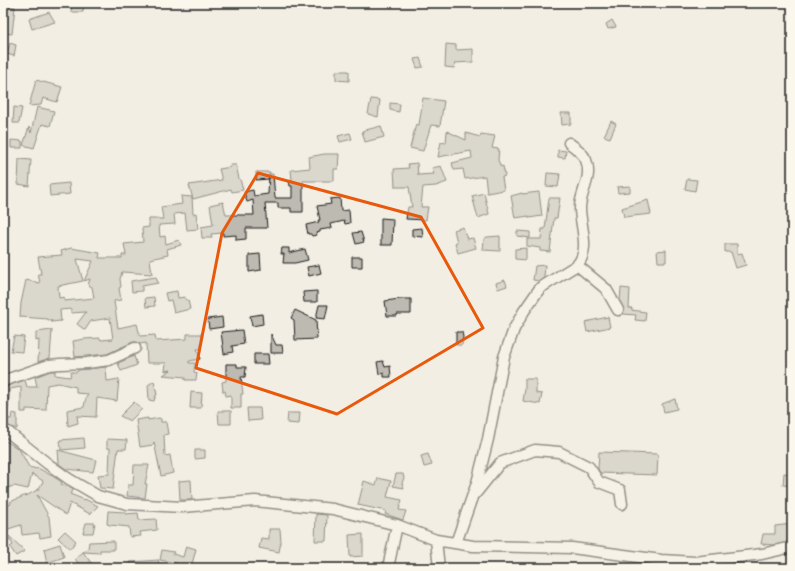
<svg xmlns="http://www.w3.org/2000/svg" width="795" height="571" font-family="Kalam,sans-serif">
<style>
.building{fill:#bdbab1;stroke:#1c1c1c;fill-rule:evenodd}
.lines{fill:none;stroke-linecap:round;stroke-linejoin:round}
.minor-casing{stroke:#1c1c1c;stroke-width:13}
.minor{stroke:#fbf7ec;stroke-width:10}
.marked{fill:none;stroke:#e8590c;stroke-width:3;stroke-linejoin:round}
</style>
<rect width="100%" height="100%" fill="#f2eee4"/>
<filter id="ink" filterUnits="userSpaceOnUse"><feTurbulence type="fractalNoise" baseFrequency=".025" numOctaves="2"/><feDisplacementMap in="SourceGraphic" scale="8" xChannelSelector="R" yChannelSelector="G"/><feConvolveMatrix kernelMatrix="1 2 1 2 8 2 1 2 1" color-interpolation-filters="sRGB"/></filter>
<g filter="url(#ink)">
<path class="building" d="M72,3H84L83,12H71Z
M3,6L15,7L12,34L3,33Z
M49,12L55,22L32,29L29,19Z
M612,20L616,27L608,29L606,24Z
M10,43L16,45L14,56L7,54Z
M446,44L456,45V50L473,49V62L455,63L454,68L445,67Z
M420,58L423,67L417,68L414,59Z
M336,71H349V81L336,80Z
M36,80L62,87L57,102L43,98L41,105L29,106Z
M423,98L444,101L440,126L431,125L423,151L410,148L416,124L419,125Z
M371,99L380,100L378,117L368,114Z
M390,103L400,104L399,112L390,110Z
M14,107L22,108L19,123H13Z
M37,107L54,111L50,126L42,124L34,148L23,145L29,127L31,133Z
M561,113H571V124L562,125Z
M611,121L616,124L610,138L604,136Z
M381,126L384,137L365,142L362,131Z
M447,131L466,140V133L480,137L481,134L495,136L492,148L499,149L498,160L501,167L503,166L505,176L502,177L504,190L487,193L485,176L465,179L463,169L454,170L452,163L472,158L471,151L438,157L441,142L446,143Z
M350,133L352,139L340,142L338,136Z
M11,140L22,141V148H11Z
M558,150L566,151L565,158L558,157Z
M324,154H339L338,169H334V181H303V212H291V208H278V203H265L267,228H246V239L236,240V235L223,236V233L211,234L212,238H202L201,227L213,225L210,205L223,202L226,215H254L253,200L247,202L244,192L253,190L254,196L268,194L269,174H273L275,198H292V186H290L289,181L292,180L291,170L310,168L309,157Z
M19,159L31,160L29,186L18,184Z
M417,163L418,175L434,174L432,168L441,166L447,182L436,186L423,187L421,207H428L426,220L406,219L408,207H412L409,187H395L394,169L409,168L408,164Z
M230,165H236L239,179H240L243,190L232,192L231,189L193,199L189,185L222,180L219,169L231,167Z
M256,172H270L269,179L256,180Z
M547,173L560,174L558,187L546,186Z
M687,179L697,180L695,191L685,189Z
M69,183L70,194L50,196L49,185Z
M630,186V192L618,193L617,187Z
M539,192L542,216L529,218V216L515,218L511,196L522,193V194Z
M484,193L489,214L478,218L472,196Z
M181,196L192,197L193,214L196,213L198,229L187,230L185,213L174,214L175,224L159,225L160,237L165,236L166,244L179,240L181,245L167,249L168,255L150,259L152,274L122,272L120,279L121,287L119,288L121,300L114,301L118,328L137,324L140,336L155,335L156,341L187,339V334H202L201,349H197L200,359L189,361V363H195L194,372L197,373L196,380H185V377L163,375L171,370L165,371L166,363H147L146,343L140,344L136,342H133L107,354L75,357L73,341L84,339L100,338L101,340L113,339L110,318L91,321L85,330L77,324L86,312L71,313V309L60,310L61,321L51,322L52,320H48V319L20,317L21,303L26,280L40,283L38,274H41L38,257L62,255L61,251L71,248L100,253L99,258H122V255H126L124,244L143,242L142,228L149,227V219H163L161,207L182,204ZM77,259L93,261L84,281L90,279L88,285L92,287L94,298L64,301V297L59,298L58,286L83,281Z
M340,198L341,211L349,210L350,223L345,224L344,221L331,224L332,228L320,230V232L316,233L317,235L312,236L311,234H308L306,225L319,222L318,220H320L317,206L331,204L330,199Z
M549,198H560L557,218H554L550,252L540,251V248L527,246V239H541L542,229H545Z
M648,200L651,214L624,217L622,208Z
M381,218L393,219L392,245H381Z
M463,227L467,239L473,238L476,248L458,253L455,243L457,242L454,230Z
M422,228L423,237L412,236V229Z
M517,231L530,232V238L517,236Z
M361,232L364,242L356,244L353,233Z
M500,236V251L483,250L484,239L487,237Z
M725,244H737V254L742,253L746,265L736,268L731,252H725Z
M282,248H289V253L305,249L308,260L295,263H283L284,254H281Z
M526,248V260L515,259V249Z
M666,250V262H658L657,251Z
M260,254L261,270L249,272V255Z
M352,257H362V267H352Z
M319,265L321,273L309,276L307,267Z
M545,265L544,278L539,281L533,280L535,266Z
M156,277L158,283L142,286V291L132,292L131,281Z
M505,280L507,286L498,289L496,283Z
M621,288L630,289L629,308H632L631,310L646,312L645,321L635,320L636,315L623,314L624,310L620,301Z
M177,291L178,298L185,297V299L188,300L190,309L174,313L171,300L167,301L165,293Z
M317,291V302H304L303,292Z
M154,297L155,306L146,307L145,298Z
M400,299H411V314H397V316H387L385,301Z
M319,305H328L325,319L316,318Z
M295,310L316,320L317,339L295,340L294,320L291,318Z
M262,314L263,324L252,326L250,316Z
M222,317L223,327L209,329L208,319Z
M608,317L610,327L587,332L585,322Z
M52,330L50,358L38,362L39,340L36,341V332Z
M242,330L244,344L232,346L233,352L224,354L221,332Z
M456,332H462L463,337L462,345H456Z
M271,334L276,345H282L283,353H271Z
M14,336L24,337L22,352L11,351Z
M254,354H268L269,364H254Z
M134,356L137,365L121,371L118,363Z
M383,361L385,367L390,366L391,377H384V373L379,374L377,362Z
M226,364H237V367H246L245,377H241L243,394H241V408H231V395L226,396L225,391L223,392L222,382L226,381Z
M106,367L107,381L119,379L117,401L97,398L96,417L77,416L78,423L68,426L67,410L84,407L85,401L88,394L76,393V387L58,383L47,385L46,410L26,409V412H21V387L10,389L8,409L3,408V387L25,380L27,387H37L35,377L50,371H55V375L70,377L71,372H77L78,370Z
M525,379H536V393L542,394L540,404L523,401L525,389Z
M154,381L157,395H156L154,401L149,400L148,385Z
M191,392L202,393L201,408H190Z
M675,399L677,409L664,412L662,404Z
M134,402L142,409L130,421L120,416Z
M247,408H260L261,420L248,421Z
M218,411H231V424H219Z
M12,413L17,414V429L3,424V418L11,419Z
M288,413H300L299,424L287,423Z
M148,418V420L159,418L161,419V422H166L168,434L164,435L165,456L170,455L173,473L161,476L154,442L153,445L140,447L136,420Z
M84,438L85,448L61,450L60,440Z
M107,439L127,440L126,449H118L113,489L100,488L98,475L109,474L110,448H107Z
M6,441L19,449L29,467L37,469L38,468L54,477L62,482L61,484L74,489L70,494L85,500V499L98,506L90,514L70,503L66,515L37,495L49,517L51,536L40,538L39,533L22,535L21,525L5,530L3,522V507L11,504L10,502L26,495V496L39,489L43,481L32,474L28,489L14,486L3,489V444Z
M58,450L96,460L93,472L66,469L59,464Z
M195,450H205V458L195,459Z
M599,452L658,454L657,475L600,473L598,469Z
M428,454L432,465L424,467L421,456Z
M134,465H149L145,484H147L145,498L127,496L128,485H133Z
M784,473L792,474V486L783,485Z
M396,474H403L404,478L402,483L404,488L393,486Z
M378,478L391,481L387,497L402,500L399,510L406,511L403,520L385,514L386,511L358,505L364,481L376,485Z
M191,480L192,500H180L179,481Z
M108,511L125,512V514L138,513L139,520L156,519L157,530L140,532L141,536L130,537L129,527L110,525L107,524Z
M316,514L327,515L326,541H315Z
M86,523H95L93,533H83Z
M792,524V541L774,545L761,544L763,534H775V526Z
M269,529H280L281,542L279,552L259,548L261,538L269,539Z
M65,531L76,541L70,549L58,538Z
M363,534V556L350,557L349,535Z
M9,536L25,551L16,556L10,547L13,545L8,537Z
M114,541V550H100V553L83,552L88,548L89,542Z
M60,544L64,557L47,563L44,549Z
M186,546L196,549L191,568H183L176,566L177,563L160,560L162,550L174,552L173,554L183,557Z
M83,552L92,564L86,568H82L75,559Z
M159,560L157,568H130V562Z"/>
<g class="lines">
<g class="minor-casing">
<path id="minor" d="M577,265L606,289L618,310
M3,381L49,365L60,364L87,363L109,360L135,348
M3,430L8,432L48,464L69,479L98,496L127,504L182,507L255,501L333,509L397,525L436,540L473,546L572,548L661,560L695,562L762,554L792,547
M476,493L500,463L535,450L559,452L589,467L599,482L620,490L622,504
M436,540L439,568
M456,543L477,483L488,439L504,357L514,329L524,311L540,288L577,265C591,250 580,226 580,208C580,192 593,178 586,160C583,153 576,148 569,143
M388,568L397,525"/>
</g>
<use href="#minor" class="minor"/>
</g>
</g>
<path d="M0 0H795V571H0ZM258,173L421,217L483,328L337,414L196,368L222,233Z" fill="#f2eee4" fill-opacity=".55" fill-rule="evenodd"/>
<path class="marked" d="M258,173L421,217L483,328L337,414L196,368L222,233Z"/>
<rect width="795" height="571" fill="none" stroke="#fbf7ec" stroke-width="16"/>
<rect x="8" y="8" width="779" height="555" fill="none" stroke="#1c1c1c" stroke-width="1.5" filter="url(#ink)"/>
</svg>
